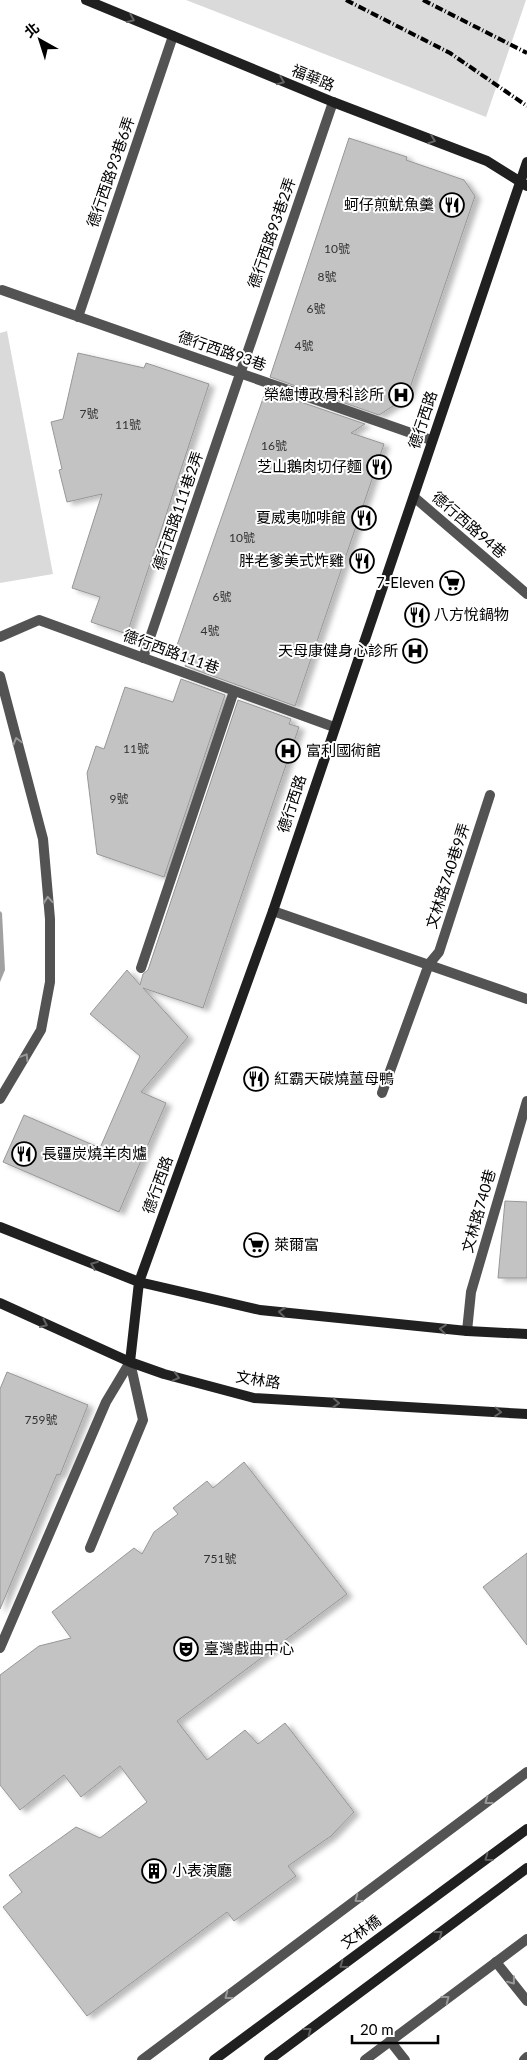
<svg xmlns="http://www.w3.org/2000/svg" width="527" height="2060" font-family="Lato,'Noto Sans TC',sans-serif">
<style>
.green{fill:#dadada}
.water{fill:#a1a1a1}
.building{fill:#c3c3c3;stroke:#979797;filter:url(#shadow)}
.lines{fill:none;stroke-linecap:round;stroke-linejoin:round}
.lane{stroke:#535353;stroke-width:10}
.street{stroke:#535353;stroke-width:10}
.secondary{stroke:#202020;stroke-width:10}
.rail{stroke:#000;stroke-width:4;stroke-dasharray:8 2.5 1 2.5;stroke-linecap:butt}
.oneway{stroke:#636363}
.oneway2{stroke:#989898}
.labels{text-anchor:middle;stroke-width:4;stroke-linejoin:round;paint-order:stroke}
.number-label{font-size:12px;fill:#313131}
.street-label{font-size:15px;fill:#000;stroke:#fff}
.poi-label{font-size:15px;fill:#000;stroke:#fff;text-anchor:end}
</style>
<defs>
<filter id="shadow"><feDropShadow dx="5.5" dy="3" stdDeviation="2.5" flood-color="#0004"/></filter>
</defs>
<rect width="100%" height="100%" fill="#fff"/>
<path class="green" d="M186,0H526L486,117Z
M7,331L53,574L0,583V333Z"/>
<path class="water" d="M0,911L2,913L5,970L0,982Z"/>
<path class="building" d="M349,138L407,157L406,160L464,180L475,196L407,397L379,415L270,377Z
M78,353L144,368L146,363L209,384L127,634L91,622L100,597L72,588L102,494L67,502L59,470L62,469L51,422L63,419Z
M266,390L365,424L351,433L384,444L295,706L185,666L189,656L175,651Z
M181,679L225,695L164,877L97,854L87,773L96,746L104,749L125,687L173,702Z
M238,700L291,719L289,724L299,727L203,1008L143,988L188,1037L141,1092L166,1103L119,1212L3,1162L24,1115L100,1148L140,1056L90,1014L127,970L140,985L143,974L148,970Z
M505,1201L527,1202V1278H498Z
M7,1372L88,1405L60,1475L57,1474L0,1609V1389Z
M244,1462L347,1594L177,1721L207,1760L245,1730L258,1744L285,1723L354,1812L331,1836L288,1866L296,1876L234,1921L227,1912L87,2016L3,1907L22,1892L9,1875L76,1827L100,1838L147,1802L120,1766L81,1797L64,1775L20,1810L0,1785V1675L39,1646L71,1638L52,1612L134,1548L142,1554L154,1532L178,1514L173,1508L207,1481L213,1488Z
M527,1553V1645L483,1587Z"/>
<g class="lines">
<path class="lane" d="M90,1548L143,1420L130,1362
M0,1648L106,1402L130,1362
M496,1962L527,2001
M390,2041L405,2060
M524,2060L527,2057"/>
<path class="street" d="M2,290L431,440
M78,317L173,36
M414,497L527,594
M0,637L39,620L334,727
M143,658L333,102
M0,676L43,839L50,919V982L41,1030L0,1099
M273,911L527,999
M141,968L234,691
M382,1093L429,964L439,952L490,795
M467,1331L471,1292L527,1101
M142,2060L527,1772
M365,2060L527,1939"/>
<path class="secondary" d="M86,0L333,102L487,161L527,186
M0,1227L139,1282L260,1310L467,1331L527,1334
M0,1303L130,1362L164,1374L254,1398L527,1414
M130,1362L139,1282L273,911L527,162
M214,2060L527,1829
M269,2060L527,1868"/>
<path class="rail" d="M346,0L450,53L527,106
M423,0L527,53"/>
</g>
<defs><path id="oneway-chevron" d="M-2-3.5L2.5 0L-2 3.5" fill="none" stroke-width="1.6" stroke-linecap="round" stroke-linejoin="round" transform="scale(1.25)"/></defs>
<g class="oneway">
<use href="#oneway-chevron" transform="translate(131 19) rotate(23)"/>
<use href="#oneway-chevron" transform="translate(281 81) rotate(22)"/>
<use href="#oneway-chevron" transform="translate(432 140) rotate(21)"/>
<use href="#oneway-chevron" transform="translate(94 1265) rotate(-158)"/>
<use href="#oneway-chevron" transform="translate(282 1312) rotate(-174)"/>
<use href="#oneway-chevron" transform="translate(44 1324) rotate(25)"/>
<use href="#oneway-chevron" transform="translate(443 1329) rotate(-174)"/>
<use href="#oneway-chevron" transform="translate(176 1377) rotate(15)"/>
<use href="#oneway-chevron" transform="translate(336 1403) rotate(4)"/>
<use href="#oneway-chevron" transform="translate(498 1412) rotate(4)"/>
<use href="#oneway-chevron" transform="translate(488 1858) rotate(144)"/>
<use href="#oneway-chevron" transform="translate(439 1934) rotate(-37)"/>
<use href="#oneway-chevron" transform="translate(343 1965) rotate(144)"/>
<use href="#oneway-chevron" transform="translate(308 2031) rotate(-37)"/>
</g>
<g class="oneway2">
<use href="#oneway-chevron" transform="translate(17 741) rotate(-105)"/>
<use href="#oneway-chevron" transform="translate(48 900) rotate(-95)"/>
<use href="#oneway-chevron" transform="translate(25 1057) rotate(-59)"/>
<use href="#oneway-chevron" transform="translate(488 1801) rotate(143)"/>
<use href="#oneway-chevron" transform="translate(358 1899) rotate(143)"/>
<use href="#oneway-chevron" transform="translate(512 1981) rotate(52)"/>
<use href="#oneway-chevron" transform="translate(228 1996) rotate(143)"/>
<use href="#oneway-chevron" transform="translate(446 1999) rotate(-37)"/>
</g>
<defs>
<g id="restaurant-ring" transform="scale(1.25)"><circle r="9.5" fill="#fff" stroke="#000" stroke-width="1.5"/><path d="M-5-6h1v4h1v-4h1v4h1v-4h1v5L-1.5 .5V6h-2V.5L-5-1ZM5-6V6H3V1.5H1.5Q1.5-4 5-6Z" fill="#000"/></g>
<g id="hospital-ring" transform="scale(1.25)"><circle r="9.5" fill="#fff" stroke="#000" stroke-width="1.5"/><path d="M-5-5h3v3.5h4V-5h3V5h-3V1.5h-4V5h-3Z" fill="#000"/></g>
<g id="supermarket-ring" transform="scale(1.25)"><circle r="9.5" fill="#fff" stroke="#000" stroke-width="1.5"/><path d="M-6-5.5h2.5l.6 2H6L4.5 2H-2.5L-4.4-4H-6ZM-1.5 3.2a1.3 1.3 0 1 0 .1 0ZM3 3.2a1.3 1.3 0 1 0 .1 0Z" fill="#000"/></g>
<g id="theatre-ring" transform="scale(1.25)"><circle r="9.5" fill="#fff" stroke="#000" stroke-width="1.5"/><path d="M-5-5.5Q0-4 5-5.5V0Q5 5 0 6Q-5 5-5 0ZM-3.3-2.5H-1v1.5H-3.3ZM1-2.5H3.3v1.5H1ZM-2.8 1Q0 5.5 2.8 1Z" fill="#000"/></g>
<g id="building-ring" transform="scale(1.25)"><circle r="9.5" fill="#fff" stroke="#000" stroke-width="1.5"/><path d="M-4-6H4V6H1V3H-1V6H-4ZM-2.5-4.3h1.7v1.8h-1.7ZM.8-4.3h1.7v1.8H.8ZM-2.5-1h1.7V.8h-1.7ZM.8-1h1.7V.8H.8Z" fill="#000"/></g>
</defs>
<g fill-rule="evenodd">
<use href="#restaurant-ring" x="452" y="205"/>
<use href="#hospital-ring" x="401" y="395"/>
<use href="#restaurant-ring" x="379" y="467"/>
<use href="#restaurant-ring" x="364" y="518"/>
<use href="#restaurant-ring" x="362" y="561"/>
<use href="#supermarket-ring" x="452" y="583"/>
<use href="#restaurant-ring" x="417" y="615"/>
<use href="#hospital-ring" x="415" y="651"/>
<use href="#hospital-ring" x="288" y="751"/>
<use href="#restaurant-ring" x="256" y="1079"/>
<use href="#restaurant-ring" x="24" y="1154"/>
<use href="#supermarket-ring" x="256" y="1245"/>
<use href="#theatre-ring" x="186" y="1649"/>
<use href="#building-ring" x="154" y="1871"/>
</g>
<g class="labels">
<g class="number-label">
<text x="337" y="253">10號</text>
<text x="327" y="281">8號</text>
<text x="316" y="313">6號</text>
<text x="304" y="350">4號</text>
<text x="89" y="418">7號</text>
<text x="128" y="429">11號</text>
<text x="274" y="450">16號</text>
<text x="242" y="542">10號</text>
<text x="222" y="601">6號</text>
<text x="210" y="635">4號</text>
<text x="136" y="753">11號</text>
<text x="119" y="803">9號</text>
<text x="41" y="1424">759號</text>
<text x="220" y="1563">751號</text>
</g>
<g class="street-label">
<text transform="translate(313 78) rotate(22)" y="5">福華路</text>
<text transform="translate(111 172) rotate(-71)" y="5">德行西路93巷6弄</text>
<text transform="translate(272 233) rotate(-71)" y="5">德行西路93巷2弄</text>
<text transform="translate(222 351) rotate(19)" y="5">德行西路93巷</text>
<text transform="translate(423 420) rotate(-72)" y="5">德行西路</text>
<text transform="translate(178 511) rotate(-71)" y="5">德行西路111巷2弄</text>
<text transform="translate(469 525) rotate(41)" y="5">德行西路94巷</text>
<text transform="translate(171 652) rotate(20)" y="5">德行西路111巷</text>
<text transform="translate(292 804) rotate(-72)" y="5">德行西路</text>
<text transform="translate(448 876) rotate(-72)" y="5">文林路740巷9弄</text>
<text transform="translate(158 1185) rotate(-70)" y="5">德行西路</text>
<text transform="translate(479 1211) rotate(-74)" y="5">文林路740巷</text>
<text transform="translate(258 1380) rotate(9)" y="5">文林路</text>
<text transform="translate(361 1932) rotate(-36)" y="5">文林橋</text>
</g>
<g class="poi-label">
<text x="434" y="210">蚵仔煎魷魚羹</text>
<text x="384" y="400">榮總博政骨科診所</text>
<text x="362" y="472">芝山鵝肉切仔麵</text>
<text x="346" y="523">夏威夷咖啡館</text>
<text x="344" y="566">胖老爹美式炸雞</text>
<text x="434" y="588">7-Eleven</text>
<text x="434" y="620" text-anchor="start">八方悅鍋物</text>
<text x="398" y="656">天母康健身心診所</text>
<text x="306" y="756" text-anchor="start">富利國術館</text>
<text x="274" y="1084" text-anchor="start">紅霸天碳燒薑母鴨</text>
<text x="42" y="1159" text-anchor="start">長疆炭燒羊肉爐</text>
<text x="274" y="1250" text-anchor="start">萊爾富</text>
<text x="204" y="1654" text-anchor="start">臺灣戲曲中心</text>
<text x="172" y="1876" text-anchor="start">小表演廳</text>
</g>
</g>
<g transform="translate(40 40) rotate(321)" stroke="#ffffff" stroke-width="4" paint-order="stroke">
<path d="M0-4L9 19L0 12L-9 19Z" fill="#000000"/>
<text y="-8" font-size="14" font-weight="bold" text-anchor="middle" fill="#000000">北</text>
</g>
<path d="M352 2035v8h86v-8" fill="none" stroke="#000000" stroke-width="2.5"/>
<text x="360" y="2035" font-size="15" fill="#000000" stroke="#ffffff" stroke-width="4" paint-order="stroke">20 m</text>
</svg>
